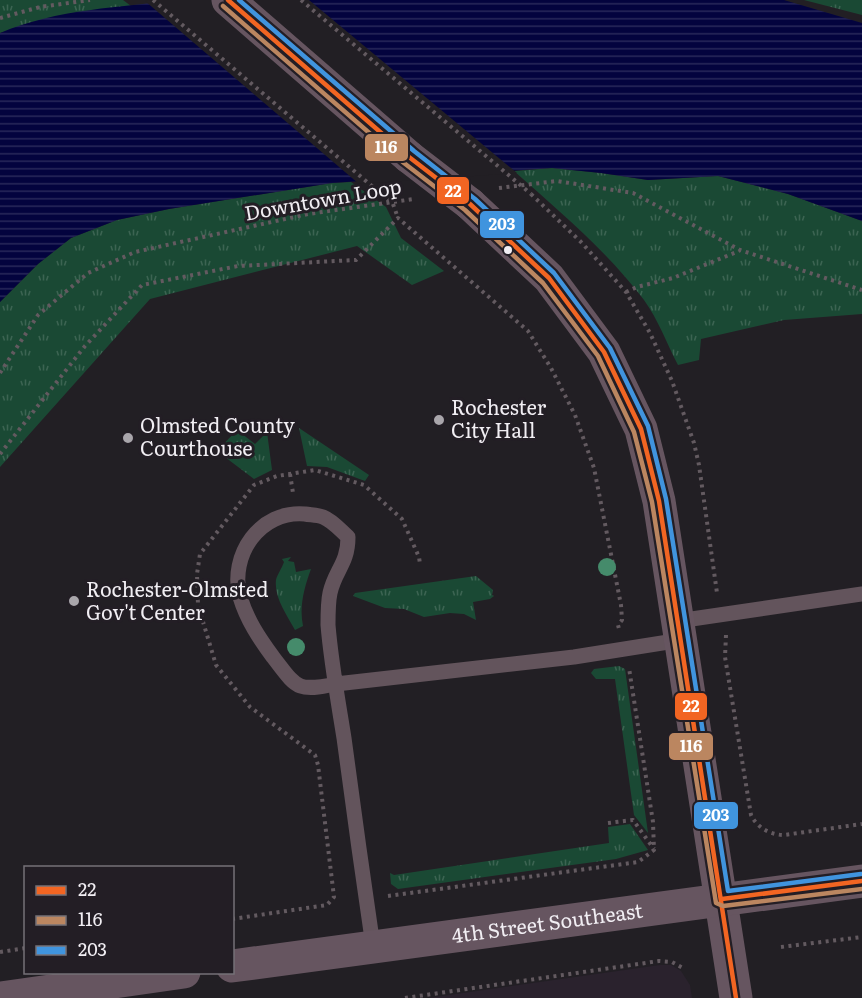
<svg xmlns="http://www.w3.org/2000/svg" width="862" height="998" font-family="Literata,serif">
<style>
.built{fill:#2a222d}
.grass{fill:url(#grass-tufts)}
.water{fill:url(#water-rules)}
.pier{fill:#221f24}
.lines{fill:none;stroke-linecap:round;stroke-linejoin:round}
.path{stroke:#635a60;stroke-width:4;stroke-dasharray:3 4.5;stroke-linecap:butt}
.lane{stroke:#63545c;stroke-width:15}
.secondary{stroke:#665560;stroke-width:33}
.path-bridge{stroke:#635a60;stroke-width:4;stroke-dasharray:3 4.5;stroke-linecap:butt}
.secondary-bridge{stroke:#665560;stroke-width:33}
.bus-1-casing{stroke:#231e25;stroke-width:9}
.bus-2-casing{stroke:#231e25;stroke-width:9}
.bus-3-casing{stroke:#231e25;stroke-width:9}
.bus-1{stroke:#f26522;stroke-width:4.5}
.bus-2{stroke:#bb8660;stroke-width:4.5}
.bus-3{stroke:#4094de;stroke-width:4.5}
.tree{fill:#458b6b}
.bus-dot{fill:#f1eef3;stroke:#231e25;stroke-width:2}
.poi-dot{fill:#a9a6ab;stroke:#231e25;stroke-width:2}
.labels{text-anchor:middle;stroke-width:6;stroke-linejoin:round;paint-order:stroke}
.street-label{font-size:20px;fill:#f1eef3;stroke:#231e25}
.poi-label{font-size:20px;fill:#f1eef3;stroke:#231e25;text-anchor:start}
.line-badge{stroke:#231e25;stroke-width:2}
.badge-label{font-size:16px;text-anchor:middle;font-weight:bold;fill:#fff}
</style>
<defs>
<pattern id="grass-tufts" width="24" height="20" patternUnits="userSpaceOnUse" patternTransform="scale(1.5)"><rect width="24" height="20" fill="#1a4934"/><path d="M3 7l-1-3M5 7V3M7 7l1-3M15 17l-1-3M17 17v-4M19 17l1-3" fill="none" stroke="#3c6452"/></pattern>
<pattern id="water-rules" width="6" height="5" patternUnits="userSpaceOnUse" patternTransform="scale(1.5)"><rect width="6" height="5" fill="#03033e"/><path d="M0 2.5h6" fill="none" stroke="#28285a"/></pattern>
</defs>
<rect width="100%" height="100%" fill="#221f24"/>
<path class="built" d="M660,965H671L681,971L690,985L692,998H428Z"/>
<path class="grass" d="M0,0H123L131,6L72,14L0,33Z
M804,0H862V15Z
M552,168L601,173L648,180L718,176L788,194L862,221V314L784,320L701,339L699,360L678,365C667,344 658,319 644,300C607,251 559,211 514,171Z
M351,182L386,207L401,238L444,271L412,285L357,246L150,299L0,467V302L38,264L71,238L117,220L169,209L332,183Z
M299,428L369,475L365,481L327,467L307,466Z
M237,430L255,444L267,432L272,470L254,479L217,451Z
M291,557L288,561L294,562L296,572L311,569C304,588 299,607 303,626L295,630C287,615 274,598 276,580C277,575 282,568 284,562L282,559Z
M476,576L493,590L492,595L494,596L490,599L473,602L476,620L464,614L450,613L424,617L404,609L385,608L353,596L355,593Z
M619,666L625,669L648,833L634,815L615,679H596L591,673L594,669Z
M630,824L648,850L616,859L398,889L391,884L390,873L394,875L609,843L608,827Z"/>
<path class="water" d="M181,0H784L862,23V221L788,194L718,176L648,180L601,173L552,168L332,183L169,209L117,220L71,238L38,264L0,302V33C56,9 122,7 181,0Z"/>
<path class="pier" d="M157,0H309L517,173L359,184L145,1Z"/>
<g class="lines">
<path class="path" d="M0,18L40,7L90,0
M499,188L557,181L633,193L740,250L862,290
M531,194L581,242L626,292L650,333L672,381L694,443L699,465L717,593
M393,204L398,218
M626,292L637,287L673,278L739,251
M0,373L38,315L88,273L135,252L308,214L414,199
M0,454L85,346L142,285L238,266L356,260L398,218L528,331L551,368L575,415L594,468L621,605L622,620L618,625L619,629
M290,474L293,493
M726,635L725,657L751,815C757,828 771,835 784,835L862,824
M608,823L633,820L654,849
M388,896L638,862L654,850L653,822L629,668
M232,919L327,905L334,897L318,765L315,755L250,707L216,665L198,605L197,574L200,554L254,485L277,476L315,470L364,485L402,519L419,557L420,564
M781,947L862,937
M0,952L26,948
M405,998L659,961L672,962L683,968"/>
<path class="lane" d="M678,621L862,594
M373,946C363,877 353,807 344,738C338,700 331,662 328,625C328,615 328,602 330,593C335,570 348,564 348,537C340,530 333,521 323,517C318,515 311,515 305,514C260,510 229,555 240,597C247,620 259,638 273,657C297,688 296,692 336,684L574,657L681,640"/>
<g class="secondary">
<path d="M228,0L409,157"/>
<path d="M470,204L549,278L604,352L641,429L659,501L736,998"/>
<path id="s1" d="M232,966L862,881"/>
<path d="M1,998L184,972"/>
</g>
<path class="path-bridge" d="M153,0L393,204
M301,0L531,194"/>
<path class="secondary-bridge" d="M409,157L470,204"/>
<g class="bus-1-casing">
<path id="bus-1" d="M228,0L409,157L470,204L549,278L604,352L641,429L659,501L736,998
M722,899L862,881"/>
</g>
<g class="bus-2-casing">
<path id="bus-2" d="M223,6L404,163L465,210L543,283L598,356L634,432L652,502L716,903L723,906L862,889"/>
</g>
<g class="bus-3-casing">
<path id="bus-3" d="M239,0L414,151L475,199L554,273L610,348L648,426L666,499L728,891L861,874"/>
</g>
<use href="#bus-1" class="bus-1"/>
<use href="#bus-2" class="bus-2"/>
<use href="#bus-3" class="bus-3"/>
</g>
<g class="tree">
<circle cx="607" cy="567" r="9"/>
<circle cx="296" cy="647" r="9"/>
</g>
<circle class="bus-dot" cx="508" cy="250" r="5"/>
<g class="poi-dot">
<circle cx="439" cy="420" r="6"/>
<circle cx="128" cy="438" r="6"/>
<circle cx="74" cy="601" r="6"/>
</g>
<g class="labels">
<g class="street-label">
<text transform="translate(323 200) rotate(-10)" y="7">Downtown Loop</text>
<text dy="7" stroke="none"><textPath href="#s1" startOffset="318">4th Street Southeast</textPath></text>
</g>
<g class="poi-label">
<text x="451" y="415">Rochester<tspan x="451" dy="23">City Hall</tspan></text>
<text x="140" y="433">Olmsted County<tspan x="140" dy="23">Courthouse</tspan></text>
<text x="86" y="597">Rochester-Olmsted<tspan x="86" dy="23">Gov't Center</tspan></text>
</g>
</g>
<g class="line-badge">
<rect x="364" y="133" width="45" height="29" rx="6" fill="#bb8660"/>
<rect x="436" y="176" width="34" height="29" rx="6" fill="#f26522"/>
<rect x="479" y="210" width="46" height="29" rx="6" fill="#4094de"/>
<rect x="674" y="692" width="34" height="29" rx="6" fill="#f26522"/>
<rect x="668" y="732" width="46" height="29" rx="6" fill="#bb8660"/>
<rect x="693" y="801" width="46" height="29" rx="6" fill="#4094de"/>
</g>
<g class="badge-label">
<text x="386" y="153">116</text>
<text x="453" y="197">22</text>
<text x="502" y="230">203</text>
<text x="691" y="712">22</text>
<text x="691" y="752">116</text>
<text x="716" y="821">203</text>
</g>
<rect x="24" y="866" width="210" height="108" fill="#231e25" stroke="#757177" stroke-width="1.5"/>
<rect x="36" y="886" width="30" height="9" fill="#f26522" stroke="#757177" stroke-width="1.5"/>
<text x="78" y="896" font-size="18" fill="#f1eef3">22</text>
<rect x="36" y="916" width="30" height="9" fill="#bb8660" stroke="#757177" stroke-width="1.5"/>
<text x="78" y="926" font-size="18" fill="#f1eef3">116</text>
<rect x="36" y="946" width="30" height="9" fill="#4094de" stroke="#757177" stroke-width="1.5"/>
<text x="78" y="956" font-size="18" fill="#f1eef3">203</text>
</svg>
